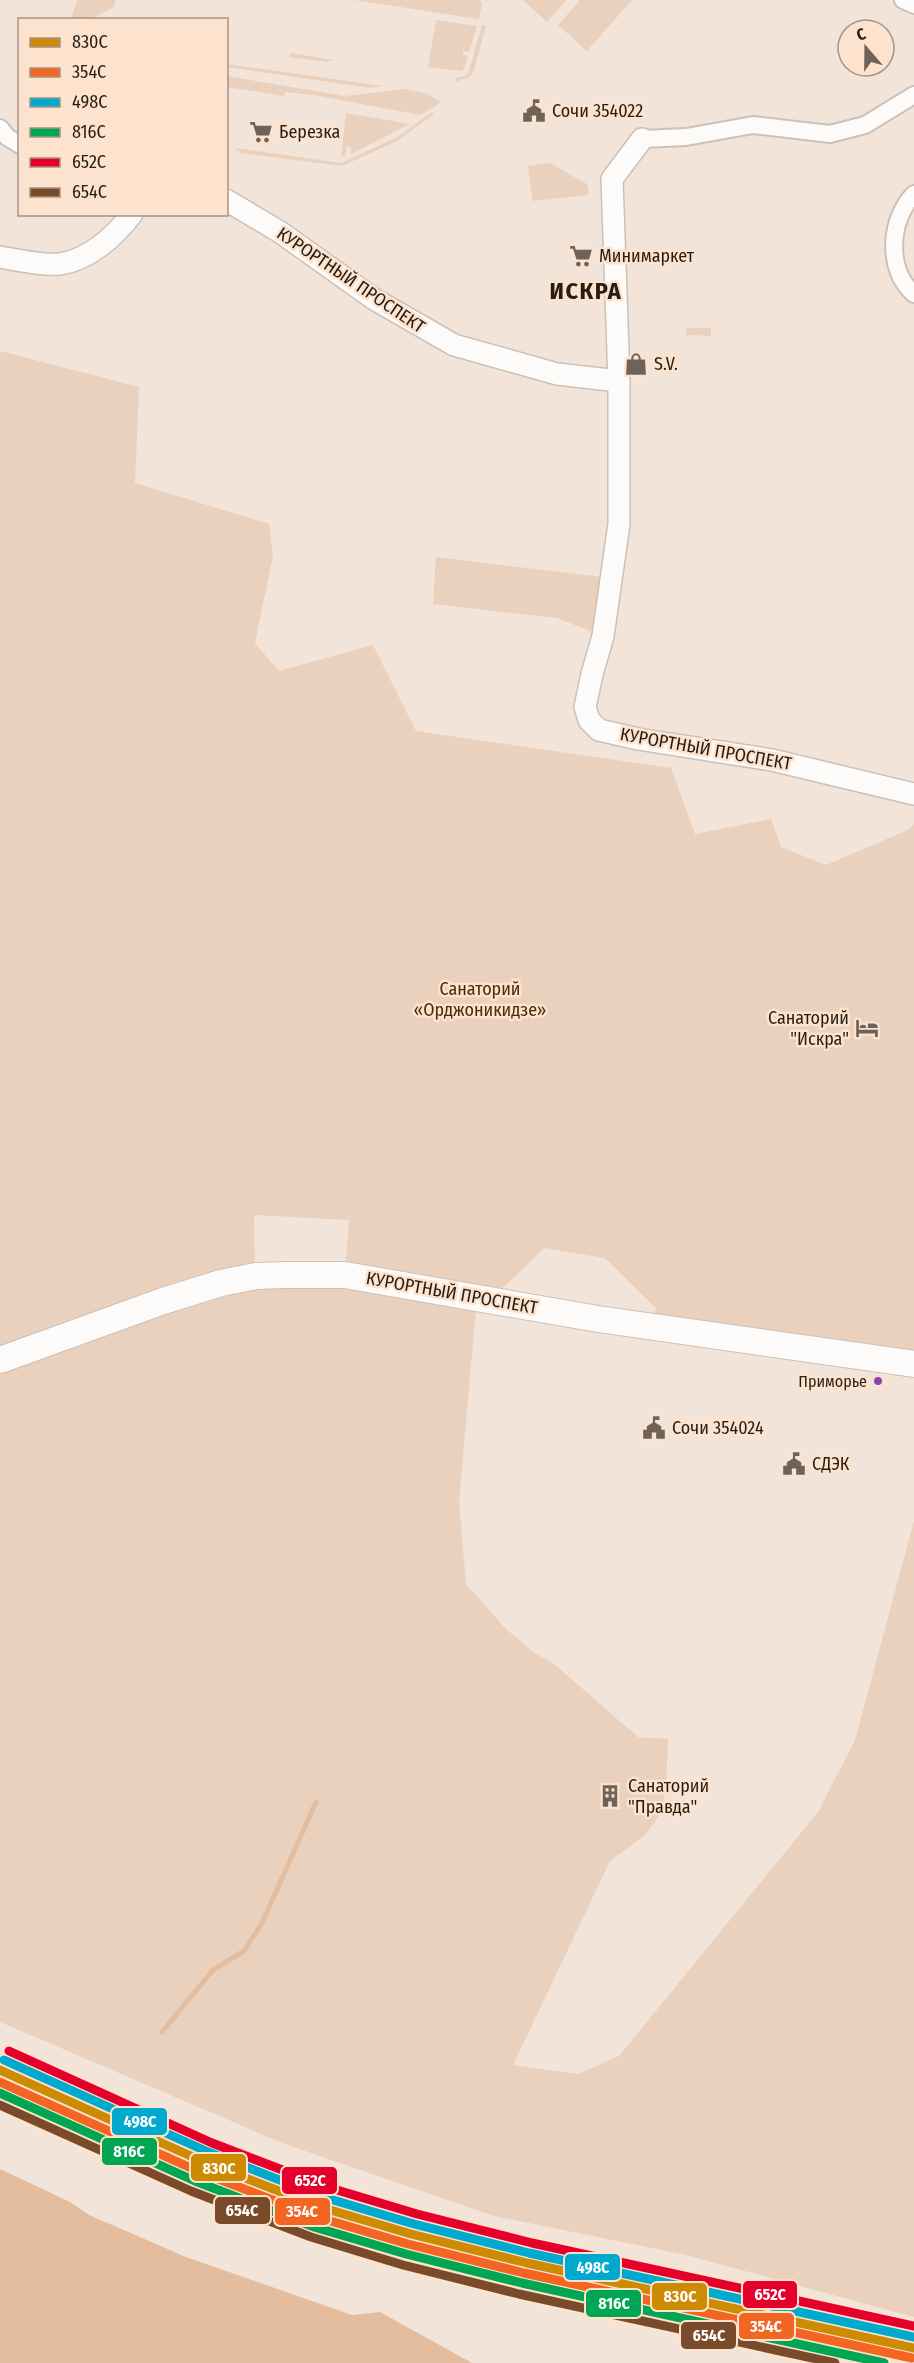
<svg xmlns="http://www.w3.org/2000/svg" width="914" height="2363" font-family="'Fira Sans Condensed',sans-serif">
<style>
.green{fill:#e9d1be;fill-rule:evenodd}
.water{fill:#e3bd9d}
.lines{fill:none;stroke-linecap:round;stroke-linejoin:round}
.stream{stroke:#e3bd9d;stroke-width:5}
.minor-casing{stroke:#ccc1b8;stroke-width:20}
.tertiary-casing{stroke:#ccc1b8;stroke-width:24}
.primary-casing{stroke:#ccc1b8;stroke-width:28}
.minor{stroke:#fdfbf9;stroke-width:16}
.tertiary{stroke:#fdfbf9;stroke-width:21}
.primary{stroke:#fdfbf9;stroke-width:26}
.rail-1-casing{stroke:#fde3ce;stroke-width:14}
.rail-2-casing{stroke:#fde3ce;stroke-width:14}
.rail-3-casing{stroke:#fde3ce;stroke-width:14}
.rail-4-casing{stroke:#fde3ce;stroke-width:14}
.rail-5-casing{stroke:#fde3ce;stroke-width:14}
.rail-6-casing{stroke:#fde3ce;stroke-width:14}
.rail-1{stroke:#cd8b04;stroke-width:9}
.rail-2{stroke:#f26522;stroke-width:9}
.rail-3{stroke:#00a9ce;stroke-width:9}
.rail-4{stroke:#00a651;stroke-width:9}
.rail-5{stroke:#e4002b;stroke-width:9}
.rail-6{stroke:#7a4b2a;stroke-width:9}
.bus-dot{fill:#8e44ad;stroke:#fde3ce;stroke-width:2}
.labels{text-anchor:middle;stroke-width:5;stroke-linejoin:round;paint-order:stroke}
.bus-label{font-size:16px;fill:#261d15;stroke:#fde3ce;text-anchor:end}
.poi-label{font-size:18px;fill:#261d15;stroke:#fde3ce;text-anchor:start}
.street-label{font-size:18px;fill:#261d15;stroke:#fde3ce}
.park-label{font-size:18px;fill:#4a2a09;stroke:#fde3ce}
.district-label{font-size:24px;font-weight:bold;letter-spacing:1.5px;fill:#261d15;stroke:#fde3ce}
.line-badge{stroke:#fde3ce;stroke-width:2}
.badge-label{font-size:16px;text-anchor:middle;font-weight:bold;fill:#fff}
</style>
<rect width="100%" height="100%" fill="#f2e4d8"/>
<path class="green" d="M77,0H115L114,7L91,19H71Z
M354,0H480L482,4L479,19Z
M523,0H566L547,22Z
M580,0H632L587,51L558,25Z
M436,20L477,26L469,52L463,51V55L468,56L464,69L461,71L428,67Z
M482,25L486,26L473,73L469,77L455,82L456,78L467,75L469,71Z
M290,53L334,60L327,62L289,57Z
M227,64L383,86L371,88L227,67Z
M226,76L345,96L404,89L428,94L440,102C434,109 428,109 421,115L313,95L285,92L284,96L227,87Z
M432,112L434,114L397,141L342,166L241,153L235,148L341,163L396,138Z
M346,113L410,124L351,154V148L347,146L345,156H341Z
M550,163L587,184L589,195L533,201L528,166Z
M686,328H711V336L686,335Z
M0,351L139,387L135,483L269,524L273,555L255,643L279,671L373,645L416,731L671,768L695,834L771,819L781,847L826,865L908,830L914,824V1363L653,1319L656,1308L605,1258L544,1248L499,1292L477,1297L459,1502L466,1584L507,1630L532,1651L554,1664L638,1737L668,1739L666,1790L659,1816L645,1835L610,1861L513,2065L578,2074L619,2056L818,1812L855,1740L914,1521V2317L686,2255L494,2216L282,2143L0,2022ZM254,1215L349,1220L345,1272H255Z
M436,557L611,578L603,636L557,618L433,604Z"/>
<path class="water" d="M0,2169L70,2202L89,2215L186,2257L352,2315L380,2312L472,2363H0Z"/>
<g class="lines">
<path class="stream" d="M162,2032L213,1970L244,1951L262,1923L316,1802"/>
<g class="minor-casing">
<path id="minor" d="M903,0L914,5
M0,128L7,137L20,145
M642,139L686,137L753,125L830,134L865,125L914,95
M914,194C889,220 886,270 914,294"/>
</g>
<g class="tertiary-casing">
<path id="tertiary" d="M642,139L612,179L619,381V524L603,636L592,674L585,707L589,720L599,730L638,739L772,760L914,794
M226,200L280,232L374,299L454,345L557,374L619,381
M0,257C17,260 44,266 60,264C89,260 115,236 132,214"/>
</g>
<g class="primary-casing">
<path id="primary" d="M0,1360L163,1301L221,1283L256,1276L285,1275H345L598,1319L914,1364"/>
</g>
<use href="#minor" class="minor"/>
<use href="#tertiary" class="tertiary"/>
<use href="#primary" class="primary"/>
<g class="rail-1-casing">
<path id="rail-1" d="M0,2070L204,2162L320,2207L411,2234L527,2263L914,2348"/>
</g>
<g class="rail-2-casing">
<path id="rail-2" d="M0,2082L200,2172L317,2217L408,2244L524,2273L912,2358"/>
</g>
<g class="rail-3-casing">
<path id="rail-3" d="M4,2060L208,2152L323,2197L414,2224L529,2253L914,2337"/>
</g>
<g class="rail-4-casing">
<path id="rail-4" d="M0,2093L195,2181L314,2227L406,2254L522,2283L884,2363"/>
</g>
<g class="rail-5-casing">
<path id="rail-5" d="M9,2051L212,2143L327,2187L417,2214L532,2243L914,2326"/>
</g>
<g class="rail-6-casing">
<path id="rail-6" d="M0,2105L191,2191L311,2237L403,2265L519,2294L835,2363"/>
</g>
<use href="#rail-1" class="rail-1"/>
<use href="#rail-2" class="rail-2"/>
<use href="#rail-3" class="rail-3"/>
<use href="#rail-4" class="rail-4"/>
<use href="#rail-5" class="rail-5"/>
<use href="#rail-6" class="rail-6"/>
</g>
<defs>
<g id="civic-bare" transform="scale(1.8)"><path d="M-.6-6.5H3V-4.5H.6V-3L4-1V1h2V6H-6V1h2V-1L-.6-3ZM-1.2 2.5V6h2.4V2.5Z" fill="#6d6359" stroke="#fde3ce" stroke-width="2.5" paint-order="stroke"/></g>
<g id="supermarket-bare" transform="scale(1.8)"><path d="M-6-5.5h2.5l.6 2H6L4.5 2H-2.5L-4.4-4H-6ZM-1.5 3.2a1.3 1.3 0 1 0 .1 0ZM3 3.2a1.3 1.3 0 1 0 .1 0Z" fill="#6d6359" stroke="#fde3ce" stroke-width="2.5" paint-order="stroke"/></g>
<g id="shop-bare" transform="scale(1.8)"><path d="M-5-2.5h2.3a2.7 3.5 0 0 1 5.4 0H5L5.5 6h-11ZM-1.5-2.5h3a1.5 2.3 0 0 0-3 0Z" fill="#6d6359" stroke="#fde3ce" stroke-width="2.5" paint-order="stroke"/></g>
<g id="hotel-bare" transform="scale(1.8)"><path d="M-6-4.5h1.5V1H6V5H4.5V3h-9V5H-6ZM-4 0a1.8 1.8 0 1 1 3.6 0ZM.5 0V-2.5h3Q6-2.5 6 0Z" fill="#6d6359" stroke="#fde3ce" stroke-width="2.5" paint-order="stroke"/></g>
<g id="building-bare" transform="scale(1.8)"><path d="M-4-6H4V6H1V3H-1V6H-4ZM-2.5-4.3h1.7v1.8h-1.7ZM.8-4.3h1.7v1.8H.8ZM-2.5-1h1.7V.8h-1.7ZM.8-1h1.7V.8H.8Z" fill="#6d6359" stroke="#fde3ce" stroke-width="2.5" paint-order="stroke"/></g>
</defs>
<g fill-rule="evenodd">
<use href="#civic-bare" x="534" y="111"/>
<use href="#supermarket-bare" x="261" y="132"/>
<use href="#supermarket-bare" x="581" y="256"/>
<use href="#shop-bare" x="636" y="364"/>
<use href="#hotel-bare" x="867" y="1028"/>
<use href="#civic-bare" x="654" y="1428"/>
<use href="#civic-bare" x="794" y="1464"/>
<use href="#building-bare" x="610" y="1796"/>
</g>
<circle class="bus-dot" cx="878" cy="1381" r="5"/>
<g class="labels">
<g class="bus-label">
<text x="867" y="1387">Приморье</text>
</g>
<g class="poi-label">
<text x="552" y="117">Сочи 354022</text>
<text x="279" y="138">Березка</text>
<text x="599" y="262">Минимаркет</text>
<text x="654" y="370">S.V.</text>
<text x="849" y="1024" text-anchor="end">Санаторий<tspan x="849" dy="21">"Искра"</tspan></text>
<text x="672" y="1434">Сочи 354024</text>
<text x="812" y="1470">СДЭК</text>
<text x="628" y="1792">Санаторий<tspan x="628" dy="21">"Правда"</tspan></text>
</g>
<g class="street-label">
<text transform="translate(351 280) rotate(34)" y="6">КУРОРТНЫЙ ПРОСПЕКТ</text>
<text transform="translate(706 749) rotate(10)" y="6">КУРОРТНЫЙ ПРОСПЕКТ</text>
<text transform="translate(452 1293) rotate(10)" y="6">КУРОРТНЫЙ ПРОСПЕКТ</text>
</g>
<g class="park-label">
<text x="480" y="995">Санаторий<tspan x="480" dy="21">«Орджоникидзе»</tspan></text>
</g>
<g class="district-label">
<text x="586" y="299">ИСКРА</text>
</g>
</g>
<g class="line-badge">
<rect x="111" y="2107" width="57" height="29" rx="6" fill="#00a9ce"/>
<rect x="101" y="2137" width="57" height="29" rx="6" fill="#00a651"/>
<rect x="190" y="2153" width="57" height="29" rx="6" fill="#cd8b04"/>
<rect x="281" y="2166" width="57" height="29" rx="6" fill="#e4002b"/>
<rect x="214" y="2196" width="57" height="29" rx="6" fill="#7a4b2a"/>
<rect x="274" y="2197" width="57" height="29" rx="6" fill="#f26522"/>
<rect x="564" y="2253" width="57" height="28" rx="6" fill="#00a9ce"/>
<rect x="742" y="2280" width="56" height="29" rx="6" fill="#e4002b"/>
<rect x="651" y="2282" width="57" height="29" rx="6" fill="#cd8b04"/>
<rect x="585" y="2289" width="57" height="29" rx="6" fill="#00a651"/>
<rect x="738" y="2312" width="57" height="28" rx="6" fill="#f26522"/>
<rect x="680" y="2321" width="57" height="29" rx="6" fill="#7a4b2a"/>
</g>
<g class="badge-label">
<text x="140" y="2127">498С</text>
<text x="129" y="2157">816С</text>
<text x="219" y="2174">830С</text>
<text x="310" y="2186">652С</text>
<text x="242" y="2216">654С</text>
<text x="302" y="2217">354С</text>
<text x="593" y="2273">498С</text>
<text x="770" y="2300">652С</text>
<text x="680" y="2302">830С</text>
<text x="614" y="2309">816С</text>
<text x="766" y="2332">354С</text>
<text x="709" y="2341">654С</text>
</g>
<rect x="18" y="18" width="210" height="198" fill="#fde3ce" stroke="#a79484" stroke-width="1.5"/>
<rect x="30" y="38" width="30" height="9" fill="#cd8b04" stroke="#a79484" stroke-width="1.5"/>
<text x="72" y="48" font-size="18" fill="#261d15">830С</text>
<rect x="30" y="68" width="30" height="9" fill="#f26522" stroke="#a79484" stroke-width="1.5"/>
<text x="72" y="78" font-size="18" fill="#261d15">354С</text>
<rect x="30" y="98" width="30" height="9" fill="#00a9ce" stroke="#a79484" stroke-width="1.5"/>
<text x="72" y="108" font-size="18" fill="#261d15">498С</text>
<rect x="30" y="128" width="30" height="9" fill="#00a651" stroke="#a79484" stroke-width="1.5"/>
<text x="72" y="138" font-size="18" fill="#261d15">816С</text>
<rect x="30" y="158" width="30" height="9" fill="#e4002b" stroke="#a79484" stroke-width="1.5"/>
<text x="72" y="168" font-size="18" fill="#261d15">652С</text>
<rect x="30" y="188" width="30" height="9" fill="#7a4b2a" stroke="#a79484" stroke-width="1.5"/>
<text x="72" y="198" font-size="18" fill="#261d15">654С</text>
<g transform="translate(866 48) rotate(340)"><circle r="28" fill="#fde3ce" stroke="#a79484" stroke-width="1.5"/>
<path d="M0-4.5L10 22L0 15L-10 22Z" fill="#6d6359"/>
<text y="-9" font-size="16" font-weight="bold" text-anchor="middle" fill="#261d15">С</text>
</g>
</svg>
